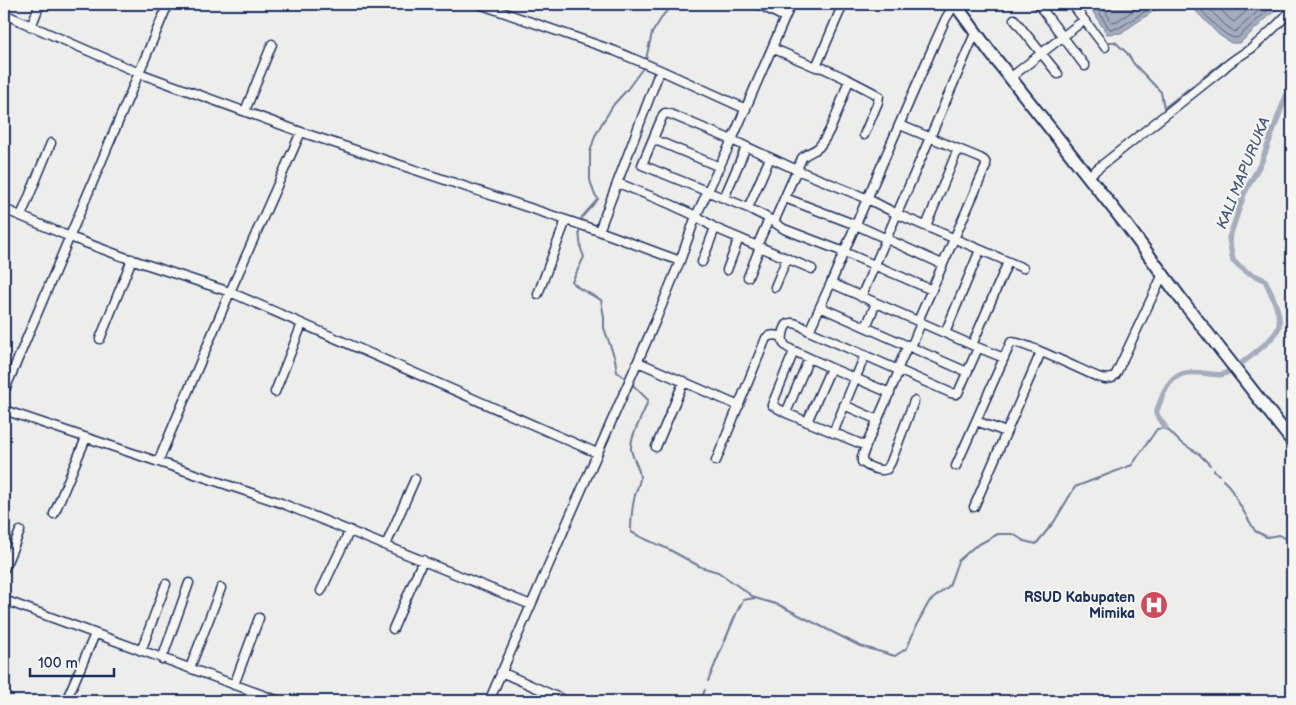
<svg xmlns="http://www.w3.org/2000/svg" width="1296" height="705" font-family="'Balsamiq Sans',sans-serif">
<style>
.water{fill:#a5acbc;stroke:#6e7a96}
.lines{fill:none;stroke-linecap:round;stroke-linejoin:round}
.shore{stroke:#526184;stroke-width:1}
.stream{stroke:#6e7a96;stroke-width:2}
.canal{stroke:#a5acbc;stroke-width:5.5}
.minor-casing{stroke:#1b2f5e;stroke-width:11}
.highway-casing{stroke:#1b2f5e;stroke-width:15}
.minor{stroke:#f6f6f2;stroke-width:8}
.highway{stroke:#f6f6f2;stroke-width:11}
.labels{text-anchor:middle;stroke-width:4;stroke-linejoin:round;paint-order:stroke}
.poi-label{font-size:14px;font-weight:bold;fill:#1b2f5e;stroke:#f6f6f2;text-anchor:end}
.water-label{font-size:15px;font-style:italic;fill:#44547a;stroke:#f6f6f2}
</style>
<rect width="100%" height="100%" fill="#edeeec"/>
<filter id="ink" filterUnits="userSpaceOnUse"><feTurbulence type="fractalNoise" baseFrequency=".02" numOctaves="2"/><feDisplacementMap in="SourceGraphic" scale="10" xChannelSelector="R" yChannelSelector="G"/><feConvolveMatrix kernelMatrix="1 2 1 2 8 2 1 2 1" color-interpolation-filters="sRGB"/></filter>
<g filter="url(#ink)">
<path class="water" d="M1088,4H1167L1152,12L1121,33L1107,34Z
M1189,4H1281L1280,6L1240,43H1231L1219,35Z"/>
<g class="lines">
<path class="shore" d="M1094,4L1108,27L1110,29L1119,28L1157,4
M1101,4L1111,21L1113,22L1117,21L1144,4
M1196,4C1205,14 1223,38 1237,38L1275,4
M1204,4L1226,26L1235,32L1266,4
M1215,4L1231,20L1234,22L1255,4"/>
<path class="stream" d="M1077,4L1106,42H1115L1127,53L1134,64L1161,92L1164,108L1223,62
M646,59L652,33L664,14L674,4
M580,223L582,217L598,199L594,193L590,180V152L595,136L601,125L614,104L626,91L643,68
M579,232L581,249L584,257L572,282L579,288L601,300L604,317V328L615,359L617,372L625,378
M632,384L648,400C645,413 630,435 631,448C631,457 640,467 640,478C640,482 637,488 636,492C632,505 631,518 631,532L645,539L668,549L701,567L718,572L755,598
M1214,470L1219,475
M1223,480L1229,486L1255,531L1267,537L1279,535L1292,542
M708,681L736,614L743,600L755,598L779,605L860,646L895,656L907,648L917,624L929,602L949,586L958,561L974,547L998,534H1013L1024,541L1036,544L1054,522L1075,487L1132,465L1157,429L1166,428L1180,442L1199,454L1210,465
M700,701L705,690"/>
<path class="canal" d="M1243,362C1252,355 1277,337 1279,326C1281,311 1271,294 1265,280L1247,272L1233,261L1229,238L1233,227L1244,194L1262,161L1292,79
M1166,428L1156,413C1161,400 1166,380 1182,374C1190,371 1201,373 1210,374C1221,375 1223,376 1232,369"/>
<g class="minor-casing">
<path id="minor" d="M479,4L615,51L660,70L746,109
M758,4L784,17
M843,4L816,67L823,68L849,80
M1038,4L1085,66
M1072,4L1105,47
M4,14L139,73L301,132L599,231L680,261
M1014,19L1058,74
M31,27L40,4
M772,48L816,67
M1015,74L1084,20
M245,111L272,44
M900,125L980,158C984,160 986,161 986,166L918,321
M653,139L720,167
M1092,173L1223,69C1232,60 1242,55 1252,48C1266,36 1280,23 1292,9
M618,183L670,204L696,216L715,228L812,269
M724,198L746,147
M785,198L856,225L942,264
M748,208L770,158
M4,209L70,237L121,256L230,292L597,453
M21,216L51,143
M774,222L802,158C807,152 814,152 819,147C833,130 841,101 849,80L876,94L879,96L878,102L864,135
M926,226L958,149
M599,231L660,70
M757,246L769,219
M702,262L715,228
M727,270L739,238
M748,277L760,247
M831,283L844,252L936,40L946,18L955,4
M775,287L787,258
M932,290L844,252L784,229L766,217L748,208L642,165L663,115L665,113L670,114L732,140L797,170L868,199L897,214L1023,268
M538,294L566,220
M861,297L973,38L976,33
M820,307L967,372
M866,327L876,303
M809,331C805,328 797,322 791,323C784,323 781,338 784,344C786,347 790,349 794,351L772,405L786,413L866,446L899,371
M945,333L980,250
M100,339L132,259
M972,345L1008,262
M911,347L921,323
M978,348L958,393L956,394L951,393L809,331L831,283L972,345L1004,358
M794,351L831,368L807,422
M638,362L739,406
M831,368L890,393
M897,370L908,345
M4,392L168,4
M275,392L302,324
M844,405L878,420
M4,410L281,503L531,605
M786,413L809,358
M976,421L1006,432
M833,433L865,355
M866,446L862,457V462C868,467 880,472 887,469L891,462L914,401
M656,447L684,381
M716,461L766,338C771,334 777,335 782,337
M158,462L230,292L301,132
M956,466L1011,342C1023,341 1083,371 1098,377L1105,379L1112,378L1116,374L1163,274
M974,507L1041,352
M54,514L86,438
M386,545L415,479
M4,569L20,531
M321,591L350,530
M4,600L279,701
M393,629L423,560
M141,651L166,584
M162,659L189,583
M190,668L221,588
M501,672L566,701
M234,685L259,618
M66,701L95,634
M489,701L655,322L680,261L696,216L732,140L791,4"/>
</g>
<g class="highway-casing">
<path id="highway" d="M955,4L990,52L1128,227L1184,303L1292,441"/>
</g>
<use href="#minor" class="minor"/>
<use href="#highway" class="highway"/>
</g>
</g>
<defs>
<g id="hospital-disc" transform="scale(1.4375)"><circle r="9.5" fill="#d1495b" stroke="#f6f6f2"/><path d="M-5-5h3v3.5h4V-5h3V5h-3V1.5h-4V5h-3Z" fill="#fff"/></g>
</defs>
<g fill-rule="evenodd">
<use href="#hospital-disc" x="1154" y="605"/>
</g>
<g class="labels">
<g class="poi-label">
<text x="1135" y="602">RSUD Kabupaten<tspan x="1135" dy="16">Mimika</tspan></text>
</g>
<g class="water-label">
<text transform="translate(1243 173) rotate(-68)" y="5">KALI MAPURUKA</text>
</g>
</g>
<rect width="1296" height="705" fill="none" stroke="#f6f6f2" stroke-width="20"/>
<rect x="10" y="10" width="1276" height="685" fill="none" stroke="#1b2f5e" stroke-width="2" filter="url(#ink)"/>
<path d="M30 668v8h84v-8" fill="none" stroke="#1b2f5e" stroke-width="2.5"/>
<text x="38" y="668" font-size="15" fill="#1b2f5e" stroke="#f6f6f2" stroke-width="4" paint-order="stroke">100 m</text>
</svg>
